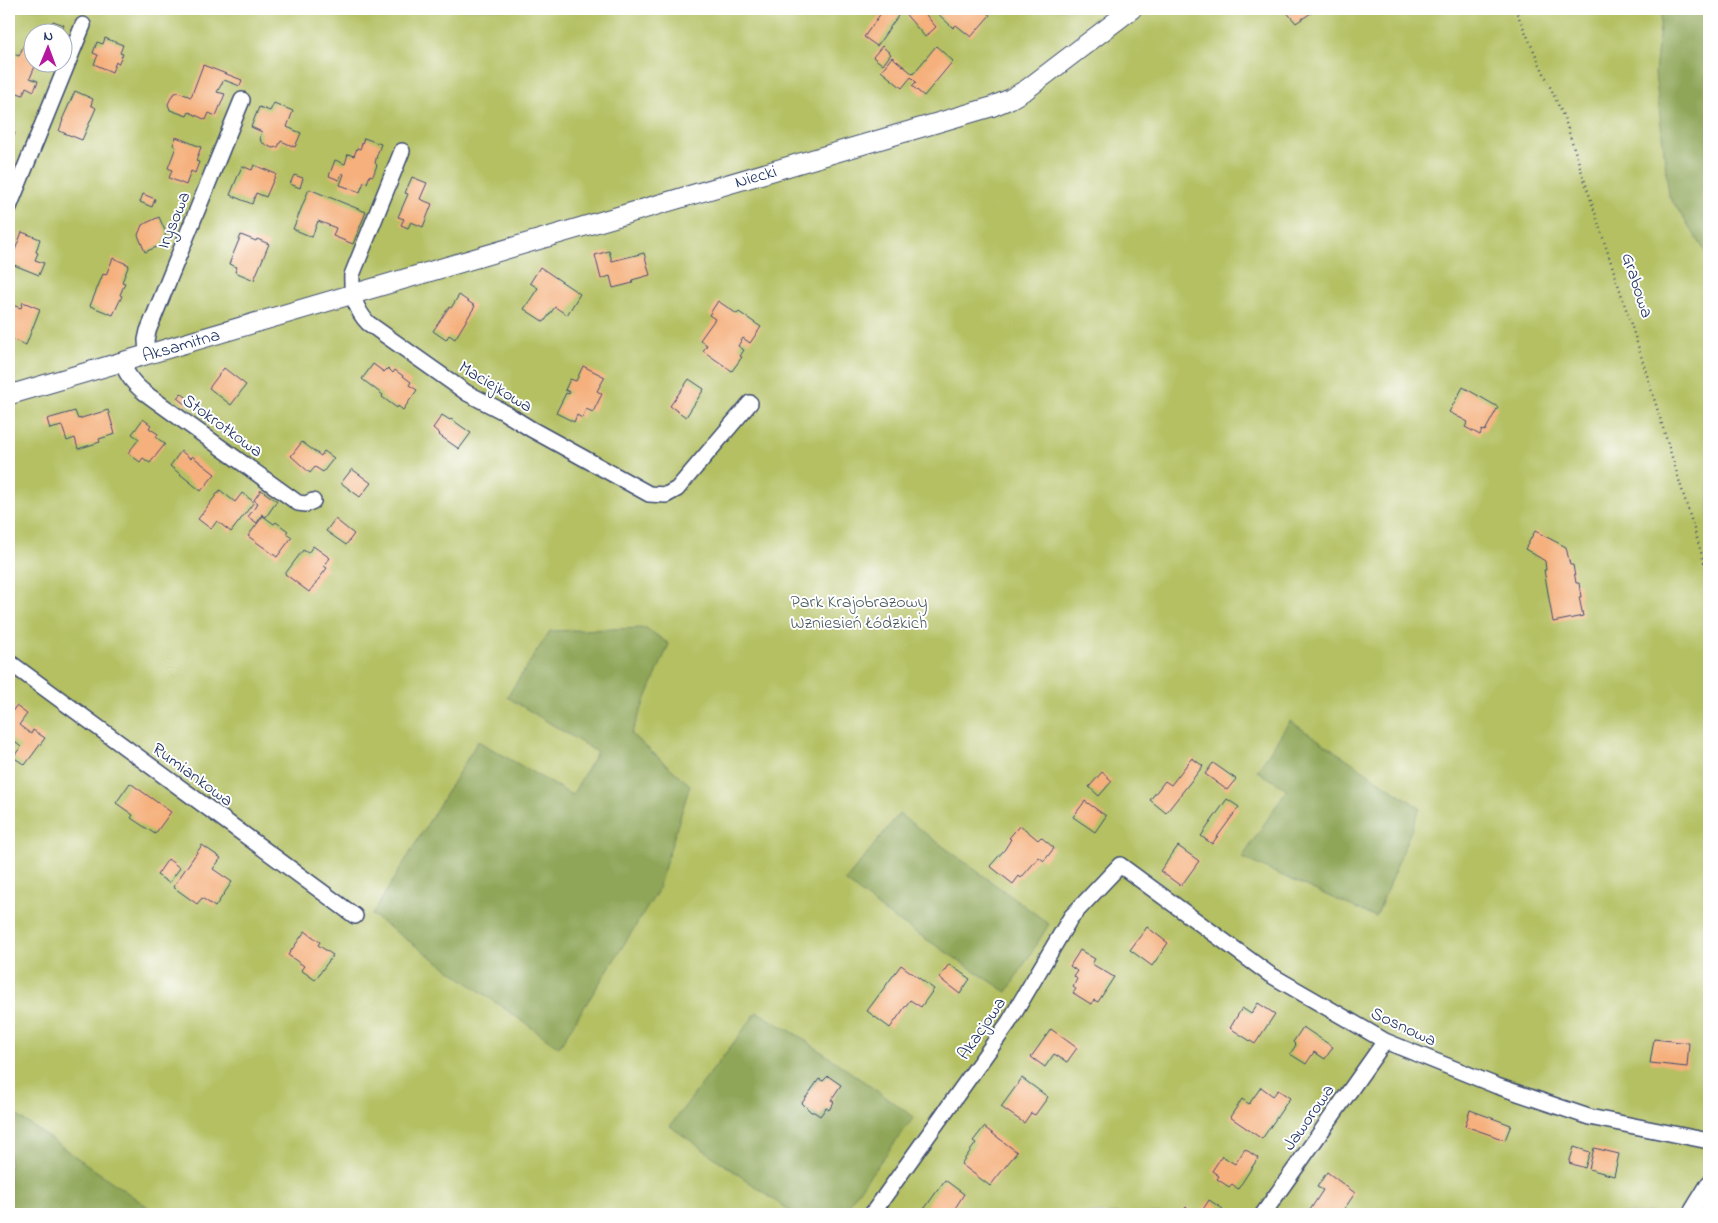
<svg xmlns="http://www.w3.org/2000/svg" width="1718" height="1223" font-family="'Indie Flower',sans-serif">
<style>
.green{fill:#b4c062;stroke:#687860;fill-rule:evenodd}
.forest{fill:#8fa658;stroke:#556a5b}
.building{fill:#f5b07d}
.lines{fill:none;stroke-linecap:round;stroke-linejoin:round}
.minor-casing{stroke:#3c4b70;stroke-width:18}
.tertiary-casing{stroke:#3c4b70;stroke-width:21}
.path{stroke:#3c4b70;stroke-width:2.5;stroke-dasharray:1 4;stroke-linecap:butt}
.minor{stroke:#fff;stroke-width:15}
.tertiary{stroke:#fff;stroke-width:19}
.labels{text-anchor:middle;stroke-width:4;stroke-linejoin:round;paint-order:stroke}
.street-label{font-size:18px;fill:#1b2f5e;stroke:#fff}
.park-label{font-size:18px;fill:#495a5f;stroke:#fff}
</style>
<rect width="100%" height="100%" fill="#fff"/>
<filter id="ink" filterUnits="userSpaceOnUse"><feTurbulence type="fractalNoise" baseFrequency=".02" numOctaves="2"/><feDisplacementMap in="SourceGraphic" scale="10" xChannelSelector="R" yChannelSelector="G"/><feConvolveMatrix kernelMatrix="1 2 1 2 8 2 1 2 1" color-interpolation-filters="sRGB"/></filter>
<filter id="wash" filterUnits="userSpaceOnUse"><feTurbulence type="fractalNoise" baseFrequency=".0096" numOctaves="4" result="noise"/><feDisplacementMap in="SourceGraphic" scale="20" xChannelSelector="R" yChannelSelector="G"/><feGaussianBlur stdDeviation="1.12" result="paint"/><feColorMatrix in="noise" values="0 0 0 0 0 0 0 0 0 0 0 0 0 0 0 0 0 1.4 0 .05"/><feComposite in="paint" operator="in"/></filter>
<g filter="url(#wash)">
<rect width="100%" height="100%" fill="#f4ead6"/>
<path class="green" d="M9,9H1709V1214H9ZM32,32H62V62H32Z"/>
<path class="forest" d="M1662,9H1709V257L1669,196L1655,73Z
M646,628L669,644L631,734L690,785L657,892L559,1047L372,915L478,741L572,795L597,752L507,697L550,631Z
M1290,721L1420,808L1376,917L1242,858L1287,789L1257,771Z
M899,814L1049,924L1007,992L883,911L845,881Z
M757,1012L799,1036L914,1117L841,1214H794L670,1126Z
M9,1110L158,1214H9Z"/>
<g id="blocks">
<path class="building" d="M884,9H900L902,10L877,46L864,37Z
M904,9H921L936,27L925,37L902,10Z
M933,9H955L957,11L959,9H981L990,15L971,37L956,25L953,28Z
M1284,9H1317L1296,23Z
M53,21L64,25L62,32L50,28Z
M105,38L123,45L120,53L123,54L118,64L116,62L112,72L94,64L98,55L93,53L97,42L103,44Z
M26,40L32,42V62H37L30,78L38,81L34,91L26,87L23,95L9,90V67L14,54L19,56Z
M882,46L891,54L883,65L873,57Z
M936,46L953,61L924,96L912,86L916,82L911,77L902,88L881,71L892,57L913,74Z
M203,65L242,80L240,86L224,80L217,92L225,94L216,116L209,113L206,120L189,112L187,116L170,110L168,104L173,94L178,92L191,97Z
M75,91L93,99L91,105L96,108L82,140L59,131L63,120H62Z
M274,103L293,111L287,127L301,133L295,147L281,141L278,147L272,148L261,142L260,137L262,132L251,127L259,107L270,111Z
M9,113L15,115L11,124L15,125L12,132L15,133L10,146L9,145Z
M176,137L201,147L196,161L199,162L195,173L191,171L186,185L169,178L172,170L168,168L176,147L173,145Z
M364,138L381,144L377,155L375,163L377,165L373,176L370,175L367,183L364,182L360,192L340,185L344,174L342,173L339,180L329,176L335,160L345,164L348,154L354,156L357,148L360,149Z
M254,165L276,174L266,197L256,193L252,204L230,195L242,166L252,170Z
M294,175L303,178L300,188L290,184Z
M412,177L427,183L420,199L432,204L423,227L411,222L408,228L401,225L404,219L398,217L408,194L405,193Z
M309,189L366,212L353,244L333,236L336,228L318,221L312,237L293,229Z
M143,194L155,199L152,207L140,202Z
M159,217L166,233L161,245L145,252L138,235L142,225Z
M22,232L40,239L36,252L38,253L35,260L44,263L39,275L9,263V258L12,249L15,250Z
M241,235L256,241L257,239L269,244L254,280L235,272L237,267L229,264Z
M609,251L612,261L644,253L650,275L632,280L633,283L613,288L610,276L601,279L595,255Z
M113,258L129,265L122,282L125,283L120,295L122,296L113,315L90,306L103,274L106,275Z
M540,267L580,294L567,315L555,307L544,322L524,309L538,288L530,283Z
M459,295L475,306L455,339L449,335L446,340L433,331L449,307L451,308Z
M718,301L737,314L739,312L761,327L750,343L743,338L738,346L744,350L740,356L742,357L732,371L703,351L707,345L700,340L715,319L709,315Z
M23,302L40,309L26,345L9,338V304L21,308Z
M373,364L384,372L388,368L393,373L395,370L411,382L409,385L417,390L403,410L398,406L397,408L382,397L383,395L362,379Z
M583,366L605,377L597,391L602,394L593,412L586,409L582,418L577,415L574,422L556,413L566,393L569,394L570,392L565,390L570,379L576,381Z
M224,368L246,385L231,405L209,388Z
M689,379L704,389L686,417L670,406Z
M1463,387L1498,407L1485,431L1482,430L1480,435L1465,427L1468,422L1449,412Z
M181,393L190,400L186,405L177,398Z
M108,410L115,434L99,439L100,442L78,449L75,438L67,441L62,426L50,429L47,419L75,411L78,419Z
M442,415L450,420L451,419L471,433L459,449L439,435L440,434L433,428Z
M143,419L151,425L149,428L158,434L156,437L165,444L150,463L143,458L140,462L128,453L139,439L132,434Z
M302,442L321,456L324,451L334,458L323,472L315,467L310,473L291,456Z
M181,451L191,459L192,456L215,474L201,491L170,466Z
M352,469L371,483L360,497L341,483Z
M220,490L235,502L242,493L254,502L231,532L217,521L211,529L198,519Z
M261,490L277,501L266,517L261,514L262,515L257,523L248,517L258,503L254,500Z
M263,516L274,524L276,522L288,531L286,533L292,537L277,557L248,536Z
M335,519L354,534L346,545L326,531Z
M1535,531L1566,547L1570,565H1573L1576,583H1579L1581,597H1579L1583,616L1553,622L1544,570H1546L1545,561L1525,549Z
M313,546L330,558L324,566L327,568L309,592L285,574L303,550L308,553Z
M16,706L27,714L19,725L31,734L33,730L45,738L25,765L13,757L21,747L9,737V716Z
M1192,758L1203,766L1166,813L1150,800L1165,781L1171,785Z
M1213,763L1236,779L1227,790L1205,774Z
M1102,772L1112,781L1099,796L1089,787Z
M130,783L171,812L155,834L131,818L133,815L116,803Z
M1227,799L1239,807L1212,844L1201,836Z
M1085,801L1106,816L1095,832L1073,817Z
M1020,825L1038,840L1041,837L1054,848L1044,861L1039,857L1021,878L1019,876L1013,884L990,866L1005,849L1011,839L1009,838Z
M202,845L221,858L213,869L232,882L215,907L202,898L197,904L173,887Z
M1178,846L1199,861L1181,886L1160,871Z
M168,859L180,868L169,883L157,875Z
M1147,927L1168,943L1152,966L1130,950Z
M305,931L320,942L318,945L333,955L315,980L301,970L304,966L288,955Z
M1080,950L1095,959L1092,964L1114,977L1098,1002L1094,1000L1091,1004L1073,993L1076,989L1073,987L1077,979L1074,976L1077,971L1070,966Z
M949,964L970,979L960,994L939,978Z
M901,965L934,989L921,1007L910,1000L890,1028L867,1011Z
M1258,1003L1275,1014L1255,1044L1230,1028L1242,1008L1251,1014Z
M1303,1027L1333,1047L1325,1059L1314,1052L1306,1064L1290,1054L1296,1045L1293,1042Z
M1051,1029L1077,1048L1067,1062L1054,1054L1045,1067L1031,1057Z
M1654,1039L1689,1043L1687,1067L1650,1063Z
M828,1076L841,1085L831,1100L834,1102L829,1110L826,1108L820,1116L814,1112H811L802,1103L819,1079L823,1081Z
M1022,1078L1048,1097L1035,1115L1031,1113L1024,1123L1001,1107Z
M1261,1087L1273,1096L1278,1090L1290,1098L1262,1139L1230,1117L1242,1099L1249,1104Z
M1470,1110L1511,1125L1505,1140L1465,1126Z
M984,1127L1017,1152L990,1186L961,1164L976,1143L973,1141Z
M1574,1147L1590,1152L1585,1168L1569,1163Z
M1594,1148L1619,1154L1614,1176L1589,1169Z
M1245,1149L1258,1158L1238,1189L1232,1184L1229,1187L1217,1179L1219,1176L1212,1171L1222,1156L1235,1164Z
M1327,1172L1355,1193L1341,1214L1335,1210L1332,1214H1310L1308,1213L1323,1190L1317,1187Z
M945,1180L964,1194L954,1210L961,1214H925L922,1212Z
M1209,1200L1223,1209L1219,1214H1200Z
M1186,1207L1198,1214H1181Z"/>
</g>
</g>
<g filter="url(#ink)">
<use href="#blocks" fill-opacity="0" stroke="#3c4b70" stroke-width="1"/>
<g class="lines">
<g class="minor-casing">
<path id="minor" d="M402,151L352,275C351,294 355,309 368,323L467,393L502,411L531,429L649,494L666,495L677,489L750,403
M9,207L83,25
M147,354L146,340L148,331L242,100
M122,362C127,376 134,384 145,393L298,503L306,504L313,501
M9,662L355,916
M872,1214L1009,1022L1071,917L1120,865L1269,974L1385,1041L1497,1086L1589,1117L1709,1141
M1263,1214L1385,1041
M1690,1214L1709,1183"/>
</g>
<g class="tertiary-casing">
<g id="tertiary">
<path id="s1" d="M9,395L991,107L1010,99L1027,89L1132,9"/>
</g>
</g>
<path class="path" d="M1515,9L1565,120L1638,346L1709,578"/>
<use href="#minor" class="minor"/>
<use href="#tertiary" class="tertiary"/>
</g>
</g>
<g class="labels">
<g class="street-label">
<text dy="6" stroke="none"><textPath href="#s1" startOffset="778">Niecki</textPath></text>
<text transform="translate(173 220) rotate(-68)" y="6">Irysowa</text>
<text transform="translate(1638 285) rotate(72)" y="6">Grabowa</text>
<text dy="6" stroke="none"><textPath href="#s1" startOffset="179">Aksamitna</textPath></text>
<text transform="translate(496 386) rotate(31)" y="6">Maciejkowa</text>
<text transform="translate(223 425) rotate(36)" y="6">Stokrotkowa</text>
<text transform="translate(193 774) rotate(36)" y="6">Rumiankowa</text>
<text transform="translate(1404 1026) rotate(25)" y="6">Sosnowa</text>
<text transform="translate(981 1028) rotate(-56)" y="6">Akacjowa</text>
<text transform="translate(1308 1117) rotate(-55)" y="6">Jaworowa</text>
</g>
<g class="park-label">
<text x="859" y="607">Park Krajobrazowy<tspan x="859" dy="21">Wzniesień Łódzkich</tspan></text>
</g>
</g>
<rect width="1718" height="1223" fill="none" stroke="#fff" stroke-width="30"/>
<g transform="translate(48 48) rotate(1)"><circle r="24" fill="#ffffff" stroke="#a4acbf"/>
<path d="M0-4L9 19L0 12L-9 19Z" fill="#b5179e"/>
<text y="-8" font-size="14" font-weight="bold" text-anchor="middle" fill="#1b2f5e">N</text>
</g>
</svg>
